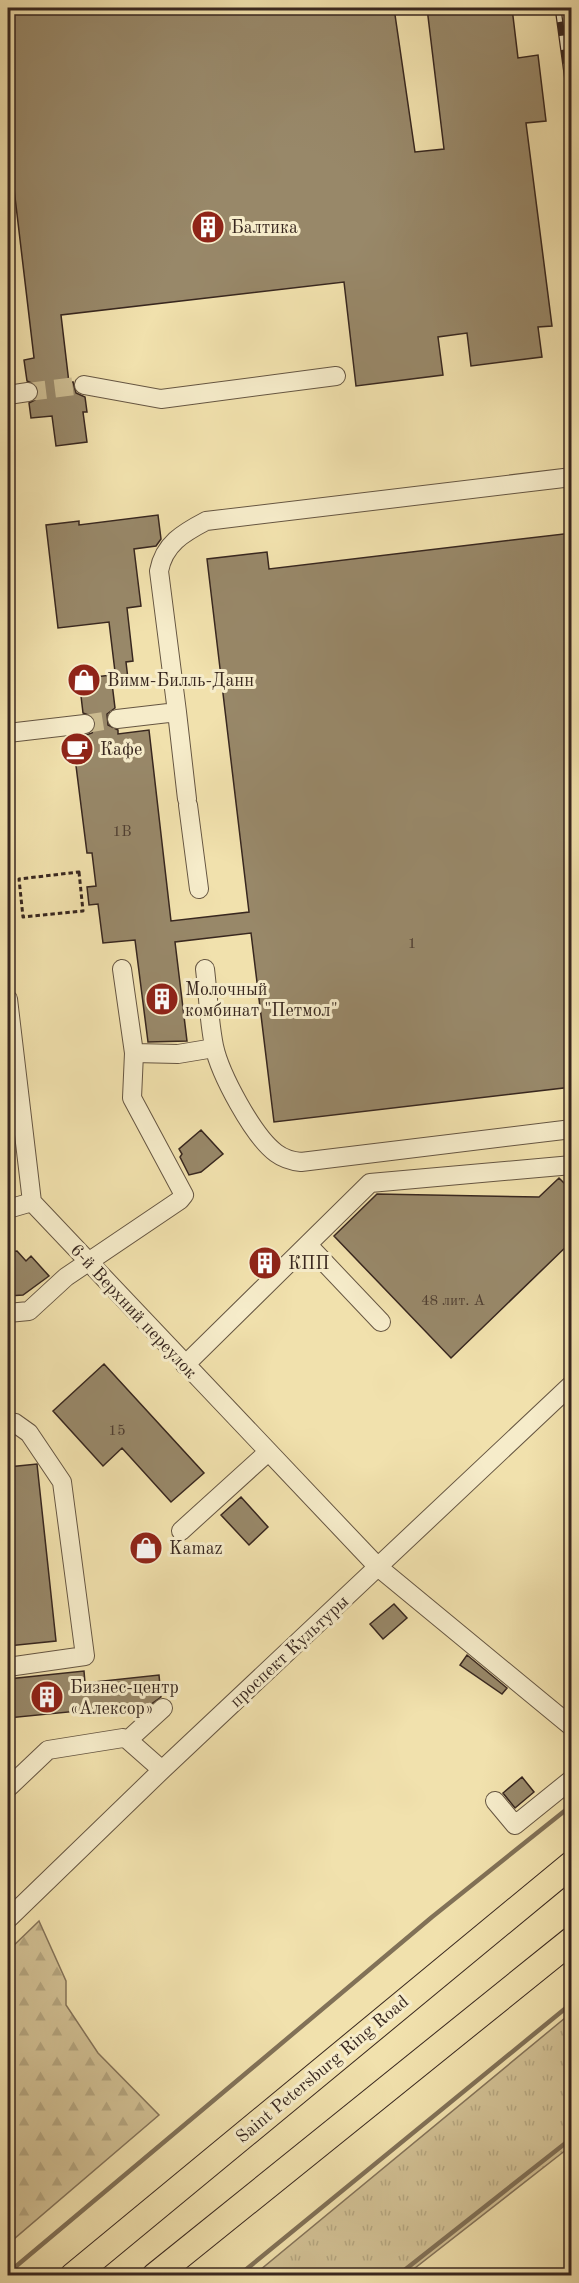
<svg xmlns="http://www.w3.org/2000/svg" width="579" height="2283" font-family="'Old Standard TT',serif">
<style>
.grass{fill:url(#grass-tufts);stroke:#85745a;stroke-width:1.5}
.forest{fill:url(#forest-firs);stroke:#85745a;stroke-width:1.5}
.lines{fill:none;stroke-linecap:round;stroke-linejoin:round}
.stream{stroke:#817157;stroke-width:4.5}
.building{fill:#988869;stroke:#38271f;stroke-width:1.5}
.minor-tunnel{stroke:#ccbc91;stroke-width:18;stroke-dasharray:18 9;stroke-linecap:butt}
.minor-casing{stroke:#665642;stroke-width:20}
.highway-casing{stroke:#38271f;stroke-width:28}
.path{stroke:#38271f;stroke-width:3;stroke-dasharray:4.5 3;stroke-linecap:butt}
.minor{stroke:#f6ecca;stroke-width:18}
.highway{stroke:#f1e1ad;stroke-width:26}
.rail-casing{stroke:#38271f;stroke-width:7}
.rail{stroke:#f6ecca;stroke-width:4.5;stroke-dasharray:14;stroke-linecap:butt}
.labels{text-anchor:middle;stroke-width:6;stroke-linejoin:round;paint-order:stroke}
.number-label{font-size:15px;fill:#503f32}
.poi-label{font-size:18px;fill:#38271f;stroke:#f6ecca;text-anchor:start}
.street-label{font-size:18px;fill:#38271f;stroke:#f6ecca}
</style>
<defs>
<pattern id="grass-tufts" width="24" height="20" patternUnits="userSpaceOnUse" patternTransform="scale(1.5)"><rect width="24" height="20" fill="#d2c195"/><path d="M3 7l-1-3M5 7V3M7 7l1-3M15 17l-1-3M17 17v-4M19 17l1-3" fill="none" stroke="#b5a680"/></pattern>
<pattern id="forest-firs" width="22" height="20" patternUnits="userSpaceOnUse" patternTransform="scale(1.5)"><rect width="22" height="20" fill="#d2c195"/><path d="M5 1l3.5 6h-7zM16 11l3.5 6h-7z" fill="#b5a680"/></pattern>
</defs>
<rect width="100%" height="100%" fill="#f1e1ad"/>
<filter id="stains"><feTurbulence type="fractalNoise" baseFrequency=".00333" numOctaves="4"/><feColorMatrix values="0 0 0 0 .2 0 0 0 0 .09 0 0 0 0 .02 0 0 0 .5 -.17"/></filter>
<radialGradient id="worn" r=".72"><stop offset=".6" stop-color="#630" stop-opacity="0"/><stop offset="1" stop-color="#630" stop-opacity=".3"/></radialGradient>
<path class="grass" d="M571,2013V2146L406,2275H254Z"/>
<path class="forest" d="M39,1921L66,1981V2005L98,2053L159,2115L8,2244V1951Z"/>
<g class="lines">
<path class="stream" d="M8,2273L432,1917L572,1805
M238,2276L572,2003
M397,2276L572,2138"/>
</g>
<path class="building" d="M8,8H394L415,152L444,149L427,8H512L518,58L538,55L546,121L526,123L552,326L538,327L542,357L471,366L467,333L438,337L443,375L356,386L344,282L61,315L69,383L73,382L76,393L85,397L87,412H83L87,442L56,446L52,416L31,418L29,403L35,400L39,391L36,385L27,381L24,360L34,358L8,138Z
M158,515L161,539L156,546L134,549L141,606L127,608L133,661L126,662L128,679L116,680L109,622L58,628L46,525L79,521V525Z
M572,533V1087L274,1122L251,933L175,942L187,1041L148,1042L135,940L103,943L98,904L89,905L87,887L96,886L92,853H87L73,742L87,741L86,735L92,733L96,723L94,717L83,713L79,679L111,675L115,708L107,714L108,725L118,730V734L149,730L171,921L249,912L207,559L267,552L269,569Z
M201,1130L223,1154L201,1172L189,1175L180,1157L182,1154L179,1149Z
M559,1178L572,1191V1241L451,1358L334,1236L377,1194L539,1197Z
M17,1251L26,1261L31,1256L49,1276L23,1295L8,1296V1252Z
M104,1364L204,1473L171,1502L122,1448L103,1466L53,1411Z
M37,1464L56,1641L8,1646V1467Z
M241,1497L268,1527L249,1545L221,1515Z
M394,1604L407,1618L383,1639L370,1624Z
M467,1655L507,1688L502,1694L460,1665Z
M84,1671L85,1683L159,1675L161,1697L147,1707L88,1714V1710L8,1718V1679Z
M522,1777L534,1792L515,1808L503,1793Z"/>
<g class="lines">
<path class="minor-tunnel" d="M28,392L84,385
M85,724L117,719"/>
<g class="minor-casing">
<path id="minor" d="M84,385L161,399L336,376
M8,395L28,392
M177,712L159,571C164,544 183,533 206,521L572,477
M117,719L177,712L187,799
M8,733L85,724
M188,805L199,889
M205,969C208,994 209,1021 214,1046C220,1074 253,1136 276,1153C284,1159 291,1161 301,1162L572,1129
M8,999L32,1202L378,1567L572,1727
M134,1053L178,1054L214,1048
M8,1209L32,1202
M308,1245L381,1322
M8,1313L29,1311L66,1277L180,1200L184,1195L132,1098L134,1053L122,969
M185,1365L370,1183L572,1165
M8,1422L15,1423L29,1433L62,1482L85,1656L8,1667
M181,1531L268,1452
M128,1740L163,1708
M8,1788L48,1750L123,1738L128,1740L162,1770
M495,1801L515,1825L572,1779
M8,1919L162,1770L572,1384"/>
</g>
<g class="highway-casing">
<path id="highway" d="M73,2276L572,1864
M155,2276L572,1940"/>
</g>
<path class="path" d="M79,872L83,911L23,917L19,879Z"/>
<use href="#minor" class="minor"/>
<use href="#highway" class="highway"/>
<g class="rail-casing">
<path id="rail" d="M558,8L572,111
M568,8L572,37"/>
</g>
<use href="#rail" class="rail"/>
</g>
<defs>
<g id="building-disc" transform="scale(1.725)"><circle r="9.5" fill="#8f2418" stroke="#f6ecca"/><path d="M-4-6H4V6H1V3H-1V6H-4ZM-2.5-4.3h1.7v1.8h-1.7ZM.8-4.3h1.7v1.8H.8ZM-2.5-1h1.7V.8h-1.7ZM.8-1h1.7V.8H.8Z" fill="#fff"/></g>
<g id="shop-disc" transform="scale(1.725)"><circle r="9.5" fill="#8f2418" stroke="#f6ecca"/><path d="M-5-2.5h2.3a2.7 3.5 0 0 1 5.4 0H5L5.5 6h-11ZM-1.5-2.5h3a1.5 2.3 0 0 0-3 0Z" fill="#fff"/></g>
<g id="cafe-disc" transform="scale(1.725)"><circle r="9.5" fill="#8f2418" stroke="#f6ecca"/><path d="M-5.5-4.5H6V0H3Q3 3.5 0 3.5H-2.5Q-5.5 3.5-5.5 0ZM3-3.2v2h1.7v-2ZM-6 4.5H4V6H-6Z" fill="#fff"/></g>
</defs>
<g fill-rule="evenodd">
<use href="#building-disc" x="208" y="227"/>
<use href="#shop-disc" x="84" y="680"/>
<use href="#cafe-disc" x="77" y="749"/>
<use href="#building-disc" x="162" y="999"/>
<use href="#building-disc" x="265" y="1263"/>
<use href="#shop-disc" x="146" y="1548"/>
<use href="#building-disc" x="47" y="1697"/>
</g>
<g class="labels">
<g class="number-label">
<text x="122" y="836">1В</text>
<text x="412" y="948">1</text>
<text x="453" y="1305">48 лит. А</text>
<text x="117" y="1435">15</text>
</g>
<g class="poi-label">
<text x="231" y="233">Балтика</text>
<text x="107" y="686">Вимм-Билль-Данн</text>
<text x="100" y="755">Кафе</text>
<text x="185" y="995">Молочный<tspan x="185" dy="21">комбинат "Петмол"</tspan></text>
<text x="288" y="1269">КПП</text>
<text x="169" y="1554">Kamaz</text>
<text x="70" y="1693">Бизнес-центр<tspan x="70" dy="21">«Алексор»</tspan></text>
</g>
<g class="street-label">
<text transform="translate(134 1311) rotate(47)" y="6">6-й Верхний переулок</text>
<text transform="translate(289 1651) rotate(-43)" y="6">проспект Культуры</text>
<text transform="translate(322 2069) rotate(-40)" y="6">Saint Petersburg Ring Road</text>
</g>
</g>
<rect width="579" height="2283" fill="none" stroke="#f1e1ad" stroke-width="30"/>
<rect x="9" y="9" width="561" height="2265" fill="none" stroke="#38271f" stroke-width="3"/>
<rect x="15" y="15" width="549" height="2253" fill="none" stroke="#38271f" stroke-width="1.5"/>
<rect width="100%" height="100%" filter="url(#stains)"/>
<rect width="100%" height="100%" fill="url(#worn)"/>
</svg>
